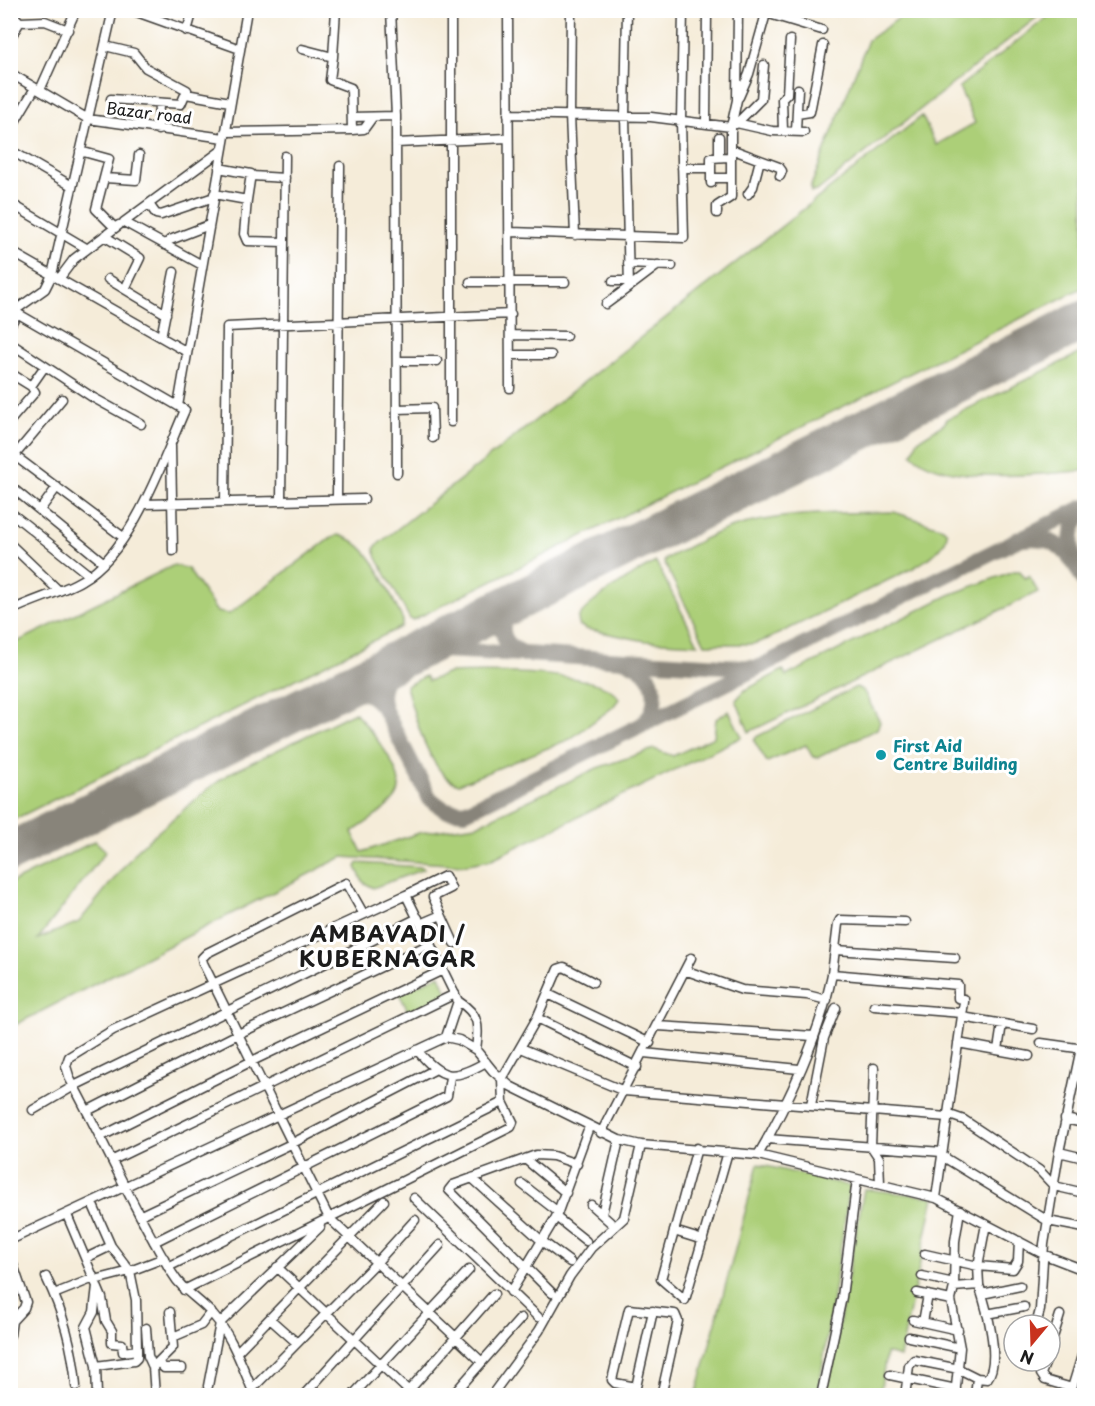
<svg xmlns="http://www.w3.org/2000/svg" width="1095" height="1406" font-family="'Playpen Sans',sans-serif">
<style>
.green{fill:#accf78;stroke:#64764a;stroke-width:1.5}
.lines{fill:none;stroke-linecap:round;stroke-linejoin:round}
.taxiway{stroke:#88847a;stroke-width:16}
.runway{stroke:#88847a;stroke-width:40}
.minor-casing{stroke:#3d3b38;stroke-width:11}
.minor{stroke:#fff;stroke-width:8}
.culture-dot{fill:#0f9aa8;stroke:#fff;stroke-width:2}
.labels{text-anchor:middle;stroke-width:6;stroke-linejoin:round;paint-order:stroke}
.street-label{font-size:16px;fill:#1c1c1c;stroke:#fff}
.culture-label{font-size:16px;font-weight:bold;fill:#0d838f;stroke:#fff;text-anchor:start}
.district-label{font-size:22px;font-weight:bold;letter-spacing:1.5px;fill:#1c1c1c;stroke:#fff}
</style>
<rect width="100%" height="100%" fill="#fff"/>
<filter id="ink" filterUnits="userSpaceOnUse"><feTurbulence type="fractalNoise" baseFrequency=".0167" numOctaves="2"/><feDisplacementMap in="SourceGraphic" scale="12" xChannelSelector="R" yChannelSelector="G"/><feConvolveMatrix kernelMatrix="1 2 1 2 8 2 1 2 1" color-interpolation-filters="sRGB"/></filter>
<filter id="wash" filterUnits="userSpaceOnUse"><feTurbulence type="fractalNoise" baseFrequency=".008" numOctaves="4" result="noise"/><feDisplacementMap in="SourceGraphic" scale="24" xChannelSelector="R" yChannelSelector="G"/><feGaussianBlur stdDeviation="1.35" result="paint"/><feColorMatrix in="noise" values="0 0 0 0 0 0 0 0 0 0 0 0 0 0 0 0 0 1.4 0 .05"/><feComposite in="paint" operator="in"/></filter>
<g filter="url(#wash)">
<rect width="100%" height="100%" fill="#f5ecd9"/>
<path class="green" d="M909,11H1045L817,191L811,192V186L868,40Z
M1055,11H1084V287L413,620L410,619L377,558L374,549L377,545L922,116L936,145L975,123L959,87Z
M1084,351V471C1040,473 946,487 912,454L918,440L944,424L947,419Z
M894,512L943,528L947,532C948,548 925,561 913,568L768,639L753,644H705L664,562L665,559C683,550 700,540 719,532C770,512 839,513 894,512Z
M338,535C373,542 388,592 403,620L401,627L11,821V645L174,565L188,569L217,612L229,614L328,540Z
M656,562L698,644L645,641L586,629L579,625L578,618C588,601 638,571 656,562Z
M1014,571H1020L1025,578L1029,576L1038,592L749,732L736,700L745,690L783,670L786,676L949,595Z
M449,673C479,671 607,670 619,699L613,707L570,739L459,784C430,778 413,711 406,686L425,676L428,681Z
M856,687L863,690L880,722L877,729L817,758L812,756L806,745L767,762L754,741L756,737Z
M729,711L742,737L490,860L463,865L342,857L11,1027V883L95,841L106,851L38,939L79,922L139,848L209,788L230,773L355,712C368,729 406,769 398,793C394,805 363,825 352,832L362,852L419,833L477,825L597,768L654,749L673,756L714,737L716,719Z
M358,863L422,867L424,869L373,888L363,882L356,867Z
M440,975L448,995L409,1013L399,993Z
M758,1164L850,1186L818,1395L696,1396Z
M864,1189L934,1197L900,1357L886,1353L880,1395L826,1396Z"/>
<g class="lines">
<path class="taxiway" d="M1024,539C1056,534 1071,554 1084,581
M1075,562C1068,543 1071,525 1084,510
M518,600C498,620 495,643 526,654L756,668
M419,649L523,654
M629,662C657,673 663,704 642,725
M321,698C346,689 367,684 384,709L430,799L445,810L465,812L1084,507
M384,708C377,683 388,669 407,655"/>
<path class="runway" d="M10,852L1084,320"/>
</g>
</g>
<g filter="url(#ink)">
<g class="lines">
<g class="minor-casing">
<path id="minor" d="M131,10L240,49
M391,10L396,116L397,473
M508,10L510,388
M571,10L570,115L575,235
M10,12L20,22
M766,13L822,30
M20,22L45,21L68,30
M187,31L193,10
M10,38L20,22
M105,46L134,53L146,68L187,90L181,104L111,99
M302,49L333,57L336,10
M10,73L88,119L224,138
M40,90L76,10
M186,94L230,102
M739,97L749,74L767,10
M508,114L651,117L731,127
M797,114L810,112L823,45
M352,117L396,116
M732,122L772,131L804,132
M706,124L707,10
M736,124L761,99L764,65
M10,130L35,88
M158,130L159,103
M352,130L364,129L372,118
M783,131L782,99L787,94L790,40
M796,131L798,89
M225,132L352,130L351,88L330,80L333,57
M719,137V157
M396,143L508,138
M731,149L779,167L782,171L780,176
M10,150L72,186
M80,151L109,159L96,209L115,228
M219,168L251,174L247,200
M682,168H710
M252,176L285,178
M105,178L136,180L139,155
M711,178H727
M711,183V158L728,157
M214,194L247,200L244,234L247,241L284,242
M748,194L753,187L760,160
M10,203L86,248
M149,204L156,214L161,215L214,197
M717,213V206L731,197V127L737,100L738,10
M511,232L684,238L681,121L683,10
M104,236L140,258L125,289
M165,245L170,240L209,225
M10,251L187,352
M628,264L672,266
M202,265L124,222L222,150
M59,279L74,259L119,225
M108,279L166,314
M613,281H629
M470,282H565
M629,287L658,265
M606,304L629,287L625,116L627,10
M10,309L185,410C163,460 132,552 82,580C60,593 34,599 10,611
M14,311L45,289L52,275L113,10
M10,325L17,314
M510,335L566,336
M161,337L174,272
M10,343L45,366L31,386L35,392L10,421
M510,355H551
M397,361H437
M45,366L92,397L141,424
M10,373L31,386
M178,406L247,10
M397,409L432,408L433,438
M451,422V10
M171,446L173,551
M15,456L123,537
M10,461L62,399
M10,486L103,562
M337,499L340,166
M281,501L285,156
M225,502L227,327L511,314
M144,504L364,499
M40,510L57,487
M10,512L89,575
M10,544L58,590
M406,895L445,876L451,888L433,897L454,943
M363,913L346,883L207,953L202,958L203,963L329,1218L482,1362L521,1318
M905,922L840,920L838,924L832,974L958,985V998L964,999V1002L936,1198
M420,924L441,915
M836,950L955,958
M687,971L742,990L807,995L827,1000
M548,994L650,1043
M458,1001C480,1015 479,1025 476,1050
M874,1006L962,1013
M962,1017L1033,1029
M537,1018L637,1067
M658,1026L813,1036
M958,1043L1029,1056
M1041,1043L1084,1049
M521,1048L624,1091L947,1117
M417,1050C442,1080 453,1081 486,1062
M998,1050L1002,1024
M644,1053L799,1069
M874,1068L871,1146L879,1158L880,1184
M811,1105L824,1038L836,1008
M33,1110L74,1086L418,918
M87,1111L236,1035L430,944
M947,1114L964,1120L1039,1170L1054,1186L1084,1193
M1065,1119L1084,1123
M601,1133L691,958
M100,1137L250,1062L443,970
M767,1139L942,1152
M697,1148L661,1279L685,1300L728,1152
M1059,1152L1084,1158
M758,1155C788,1104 821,1032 832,974
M942,1156L1048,1221L1084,1228
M525,1159L566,1193
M113,1160L455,994
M472,1178L543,1242L570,1262
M522,1184L558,1212
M414,1198L538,1317
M591,1205L610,1222
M602,1214L619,1140
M67,1215L102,1298L106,1321L112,1331V1343L122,1344L123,1352L137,1350L136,1300L130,1271L111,1246L92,1203
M141,1215L291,1144L436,1069
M556,1217L586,1241
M674,1231L703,1240
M10,1240L446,1037L459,1040L476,1050L493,1071L510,1086L619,1140L641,1145L758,1155L936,1198L1045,1255L1084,1270
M154,1242L447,1096L450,1077
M925,1254L978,1266L1013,1269L1018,1261L1019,1241
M10,1256L26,1302L24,1308L12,1321L10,1335
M86,1258L111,1246
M168,1267L503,1102
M277,1267L414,1396
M922,1276L954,1283
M46,1277C63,1312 73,1347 76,1386
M95,1280L130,1271L164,1258
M97,1286L94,1312L86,1327L96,1366L97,1396
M954,1287L955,1241L960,1210
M184,1290L511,1127L513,1122L503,1102L502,1079L537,1018L558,969L564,967L593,982
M511,1292L556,1217L589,1127
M552,1293L449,1190L453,1185L536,1155L553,1156L577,1164
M917,1293L951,1300
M54,1294L94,1278
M982,1294L1020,1286
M987,1314L1024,1307
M270,1319L297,1343
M913,1320L958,1330
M923,1322L928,1295
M1036,1325L1040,1310L1044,1244L1059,1152L1081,1048
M146,1328L148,1356L153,1367
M173,1337L201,1325L211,1312
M909,1337L960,1348
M1050,1347L1060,1315
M237,1352L384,1201
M1046,1361L1041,1374L1045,1380L1072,1388L1084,1349
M158,1362L164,1368H182
M96,1366L134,1361L137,1358V1350
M890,1375L956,1389
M977,1378L987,1379C1002,1361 986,1306 979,1285
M208,1386L220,1323L320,1227
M636,1387L615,1383L612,1380L629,1309L675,1314L678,1321L661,1396
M252,1389L376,1263L415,1220
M635,1392L649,1396
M155,1396L153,1367L173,1347L170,1312
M255,1396C242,1367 234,1339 213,1315C200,1299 183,1292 172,1273C134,1211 105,1143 70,1079L66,1066L69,1057L113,1030L406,895L458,1001L446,1037
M303,1396L440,1245
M352,1396L469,1270
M404,1396L494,1294
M452,1396L482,1362
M491,1396L539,1331L570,1276L591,1248L624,1218L641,1145
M634,1396L653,1311
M821,1396L842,1297L857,1179
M905,1396L909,1366L914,1360L959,1369L977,1378L975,1396
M955,1396L960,1348L951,1300L954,1287L979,1285L978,1266L986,1224"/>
</g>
<use href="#minor" class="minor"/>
</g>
</g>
<circle class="culture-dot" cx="881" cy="755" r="6"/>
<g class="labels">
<g class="street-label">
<text transform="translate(149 113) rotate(7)" y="6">Bazar road</text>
</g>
<g class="culture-label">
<text x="893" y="752">First Aid<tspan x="893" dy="18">Centre Building</tspan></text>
</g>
<g class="district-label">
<text x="388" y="942">AMBAVADI /<tspan x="388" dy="25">KUBERNAGAR</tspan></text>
</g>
</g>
<rect width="1095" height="1406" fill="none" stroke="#fff" stroke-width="36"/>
<g transform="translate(1032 1343) rotate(199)"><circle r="28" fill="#ffffff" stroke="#a4a4a4" stroke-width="1.5"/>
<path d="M0-4.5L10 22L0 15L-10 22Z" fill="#c8321e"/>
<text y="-9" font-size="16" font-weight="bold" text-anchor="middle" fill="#1c1c1c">N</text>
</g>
</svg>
